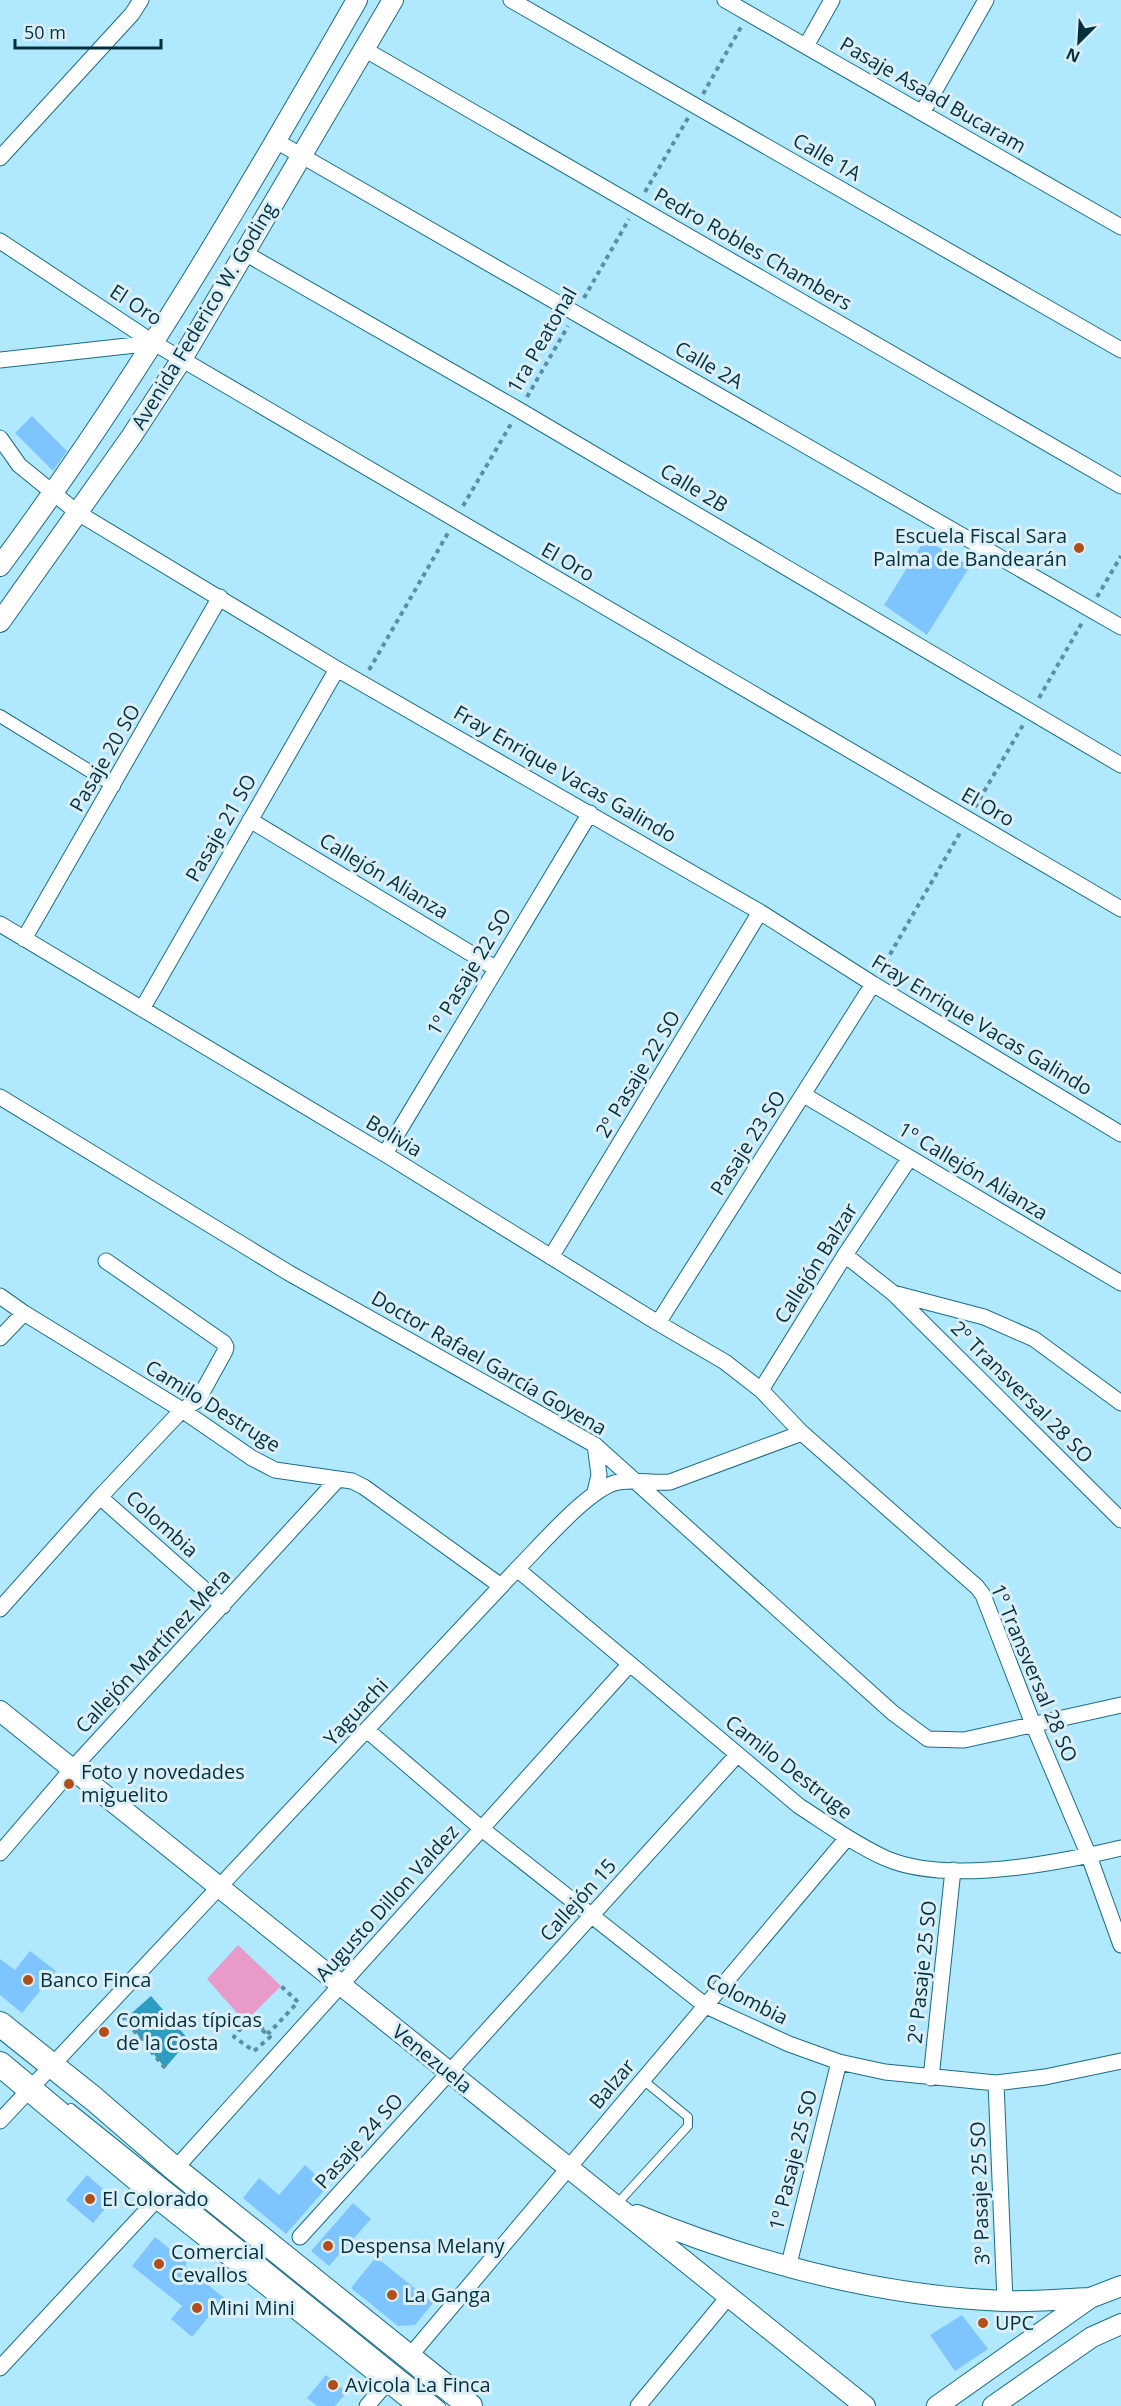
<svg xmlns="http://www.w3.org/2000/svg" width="1121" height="2406" font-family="'Open Sans',sans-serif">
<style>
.green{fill:#e89ac8}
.water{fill:#2e9dc1}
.building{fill:#7ec5ff}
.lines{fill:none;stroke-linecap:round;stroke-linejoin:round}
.service-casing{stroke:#196d87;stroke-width:10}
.pedestrian-casing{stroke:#196d87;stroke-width:14}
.minor-casing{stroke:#196d87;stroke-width:17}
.tertiary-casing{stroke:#196d87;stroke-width:22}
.primary-casing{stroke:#196d87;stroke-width:26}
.path{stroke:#5b8fa1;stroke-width:4;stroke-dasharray:4.5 4.5;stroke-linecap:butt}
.service{stroke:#fff;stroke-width:8}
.pedestrian{stroke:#fff;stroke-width:12}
.minor{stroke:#fff;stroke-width:15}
.tertiary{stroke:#fff;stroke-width:20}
.primary{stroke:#fff;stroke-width:24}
.poi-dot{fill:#b14e1a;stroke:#ddeff6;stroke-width:2}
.labels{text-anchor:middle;stroke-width:6;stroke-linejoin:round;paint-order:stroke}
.street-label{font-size:20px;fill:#01313f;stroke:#ddeff6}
.poi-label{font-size:20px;fill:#01313f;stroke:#ddeff6;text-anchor:start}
</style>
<rect width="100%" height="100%" fill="#b0e8fe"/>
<path class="green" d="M238,1945L281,1986L245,2022L207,1979Z"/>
<path class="water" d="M151,1996L189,2040L165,2068L125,2019Z"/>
<path class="building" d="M32,416L67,451L53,471L15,433Z
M925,539L970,566L927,635L884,605Z
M30,1951L56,1971L22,2013L0,1995V1959L15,1970Z
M305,2165L328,2186L286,2234L243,2198L259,2178L279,2195Z
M87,2175L114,2198L93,2223L66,2200Z
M353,2203L371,2219L329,2266L311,2251Z
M155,2237L187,2263L185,2266L224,2298L192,2337L171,2319L182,2306L132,2266Z
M376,2257L433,2303L415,2325L398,2326L351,2288Z
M962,2315L988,2349L955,2371L930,2335Z
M326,2375L347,2392L335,2406H317L307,2398Z"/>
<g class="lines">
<g class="service-casing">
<path id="service" d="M71,2108L441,2406
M616,2205L688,2126V2117L643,2080"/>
</g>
<g class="pedestrian-casing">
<path id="pedestrian" d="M0,716L114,786"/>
</g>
<g class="minor-casing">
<path id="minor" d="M511,0L1121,350
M725,0L1121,227
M806,46L832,0
M364,49L1121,486
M922,113L986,0
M276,141L1121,627
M0,158L132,14L141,0
M0,241L154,343L1121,909
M243,252L519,410L1121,765
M0,360L154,343
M0,438L19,465L78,513L337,669L760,912L873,984L1121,1134
M250,820L495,968
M0,924L385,1154L658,1323L725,1362L761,1390L802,1433L977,1587L983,1595L1033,1724L1089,1856L1121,1945
M24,939L220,597
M142,1009L337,669
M804,1095L1121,1283
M0,1097L289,1273L595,1445L893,1713L928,1739L964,1740L1121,1705
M385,1154L590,813
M845,1255L893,1293L984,1317L1034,1339L1121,1403
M551,1257L760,912
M893,1293L1121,1520
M0,1296L24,1313L182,1410L252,1458L275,1470L352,1481L364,1487L501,1586
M658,1323L873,984
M0,1338L24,1313
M761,1390L845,1255L909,1159
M595,1445L599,1475L595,1492
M100,1497L223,1606
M517,1569L799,1806C827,1824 854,1844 885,1858C946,1885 1058,1863 1121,1848
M0,1609L100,1497L182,1410L198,1400L225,1351L226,1347L224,1343L106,1261
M368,1731L482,1829L706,2006L789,2044L839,2062L885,2072L996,2083L1045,2077L1121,2061
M0,1853L72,1769L338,1479
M931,2078L953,1870
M996,2083L1005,2301
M0,2121L517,1569C540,1546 585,1493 614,1483C632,1478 652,1484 670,1482L802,1433
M175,2169L629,1665
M300,2237L737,1755
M788,2268L839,2062
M409,2357L847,1838
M0,2368L159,2197
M367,2406L389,2380
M638,2406L729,2296"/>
</g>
<g class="tertiary-casing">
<path id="tertiary" d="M0,566C134,386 246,194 357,0
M0,622L131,437L182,359L393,0
M0,1711L865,2406
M637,2215C754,2263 876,2296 1004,2301C1032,2302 1062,2299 1090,2298
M937,2406L1090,2298L1121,2286
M993,2406L1092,2337L1121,2324"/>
</g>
<g class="primary-casing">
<path id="primary" d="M0,2024L94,2099L175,2169L470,2406
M0,2064L159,2197L422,2406"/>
</g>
<path class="path" d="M703,94L741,27
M645,192L688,118
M584,298L629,219
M527,397L568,326
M463,506L511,424
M1097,597L1121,556
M369,670L448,533
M1039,698L1083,621
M975,807L1023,725
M881,970L961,831
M122,2016L165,2068
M239,2031L245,2022L234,2037L254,2051L270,2037L249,2018L269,2033L298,2002L281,1986"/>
<use href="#service" class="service"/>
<use href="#pedestrian" class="pedestrian"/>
<use href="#minor" class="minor"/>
<use href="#tertiary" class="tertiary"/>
<use href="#primary" class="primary"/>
</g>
<g class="poi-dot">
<circle cx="1079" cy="548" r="6"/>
<circle cx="69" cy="1784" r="6"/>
<circle cx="28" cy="1980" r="6"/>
<circle cx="104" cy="2032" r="6"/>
<circle cx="90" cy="2199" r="6"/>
<circle cx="328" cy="2246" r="6"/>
<circle cx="159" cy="2264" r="6"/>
<circle cx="392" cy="2295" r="6"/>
<circle cx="197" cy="2308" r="6"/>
<circle cx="983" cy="2323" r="6"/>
<circle cx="333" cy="2385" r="6"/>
</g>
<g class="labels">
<g class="street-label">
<text transform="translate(933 95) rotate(30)" y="7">Pasaje Asaad Bucaram</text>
<text transform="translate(827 157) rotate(30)" y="7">Calle 1A</text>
<text transform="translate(753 249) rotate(30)" y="7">Pedro Robles Chambers</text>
<text transform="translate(136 305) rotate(33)" y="7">El Oro</text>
<text transform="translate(204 316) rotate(-59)" y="7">Avenida Federico W. Goding</text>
<text transform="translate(542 340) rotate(-60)" y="7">1ra Peatonal</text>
<text transform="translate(709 365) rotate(30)" y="7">Calle 2A</text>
<text transform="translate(694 488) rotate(31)" y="7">Calle 2B</text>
<text transform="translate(568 562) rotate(30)" y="7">El Oro</text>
<text transform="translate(105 758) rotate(-60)" y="7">Pasaje 20 SO</text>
<text transform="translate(565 774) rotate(30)" y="7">Fray Enrique Vacas Galindo</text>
<text transform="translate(988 807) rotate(30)" y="7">El Oro</text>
<text transform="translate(221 828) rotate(-60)" y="7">Pasaje 21 SO</text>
<text transform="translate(384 876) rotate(31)" y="7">Callejón Alianza</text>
<text transform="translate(469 972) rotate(-59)" y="7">1º Pasaje 22 SO</text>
<text transform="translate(982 1025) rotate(31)" y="7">Fray Enrique Vacas Galindo</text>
<text transform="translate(638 1074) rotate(-59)" y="7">2º Pasaje 22 SO</text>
<text transform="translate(394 1136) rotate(31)" y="7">Bolivia</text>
<text transform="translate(748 1143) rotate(-57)" y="7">Pasaje 23 SO</text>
<text transform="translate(973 1171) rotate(31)" y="7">1º Callejón Alianza</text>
<text transform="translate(816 1263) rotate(-58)" y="7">Callejón Balzar</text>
<text transform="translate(489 1363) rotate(30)" y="7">Doctor Rafael García Goyena</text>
<text transform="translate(1022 1392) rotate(45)" y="7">2º Transversal 28 SO</text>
<text transform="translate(213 1406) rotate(32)" y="7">Camilo Destruge</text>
<text transform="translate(162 1524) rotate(42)" y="7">Colombia</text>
<text transform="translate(153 1651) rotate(-47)" y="7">Callejón Martínez Mera</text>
<text transform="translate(1034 1673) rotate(67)" y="7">1º Transversal 28 SO</text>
<text transform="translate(356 1712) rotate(-47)" y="7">Yaguachi</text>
<text transform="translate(789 1767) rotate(38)" y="7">Camilo Destruge</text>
<text transform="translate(578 1900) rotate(-48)" y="7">Callejón 15</text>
<text transform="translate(387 1903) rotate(-48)" y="7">Augusto Dillon Valdez</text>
<text transform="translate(922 1972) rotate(-84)" y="7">2º Pasaje 25 SO</text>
<text transform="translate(747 1999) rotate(27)" y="7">Colombia</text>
<text transform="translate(432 2059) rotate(39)" y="7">Venezuela</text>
<text transform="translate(612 2084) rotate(-50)" y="7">Balzar</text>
<text transform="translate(359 2141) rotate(-48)" y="7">Pasaje 24 SO</text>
<text transform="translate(793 2160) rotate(-76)" y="7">1º Pasaje 25 SO</text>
<text transform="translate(980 2193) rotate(-92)" y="7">3º Pasaje 25 SO</text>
</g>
<g class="poi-label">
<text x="1067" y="543" text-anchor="end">Escuela Fiscal Sara<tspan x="1067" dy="23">Palma de Bandearán</tspan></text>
<text x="81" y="1779">Foto y novedades<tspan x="81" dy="23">miguelito</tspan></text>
<text x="40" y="1987">Banco Finca</text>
<text x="116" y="2027">Comidas típicas<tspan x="116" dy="23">de la Costa</tspan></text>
<text x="102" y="2206">El Colorado</text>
<text x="340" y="2253">Despensa Melany</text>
<text x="171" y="2259">Comercial<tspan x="171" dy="23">Cevallos</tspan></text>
<text x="404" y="2302">La Ganga</text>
<text x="209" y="2315">Mini Mini</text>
<text x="995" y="2330">UPC</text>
<text x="345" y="2392">Avicola La Finca</text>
</g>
</g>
<g transform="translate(1079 42) rotate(204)" stroke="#ddeff6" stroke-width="4.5" paint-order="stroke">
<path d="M0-4.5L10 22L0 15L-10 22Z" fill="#01313f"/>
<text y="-9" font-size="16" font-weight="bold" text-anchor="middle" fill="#01313f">N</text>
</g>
<path d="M15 39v9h146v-9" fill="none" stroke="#01313f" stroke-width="3"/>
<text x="24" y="39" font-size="18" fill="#01313f" stroke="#ddeff6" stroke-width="4.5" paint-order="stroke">50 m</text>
</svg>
